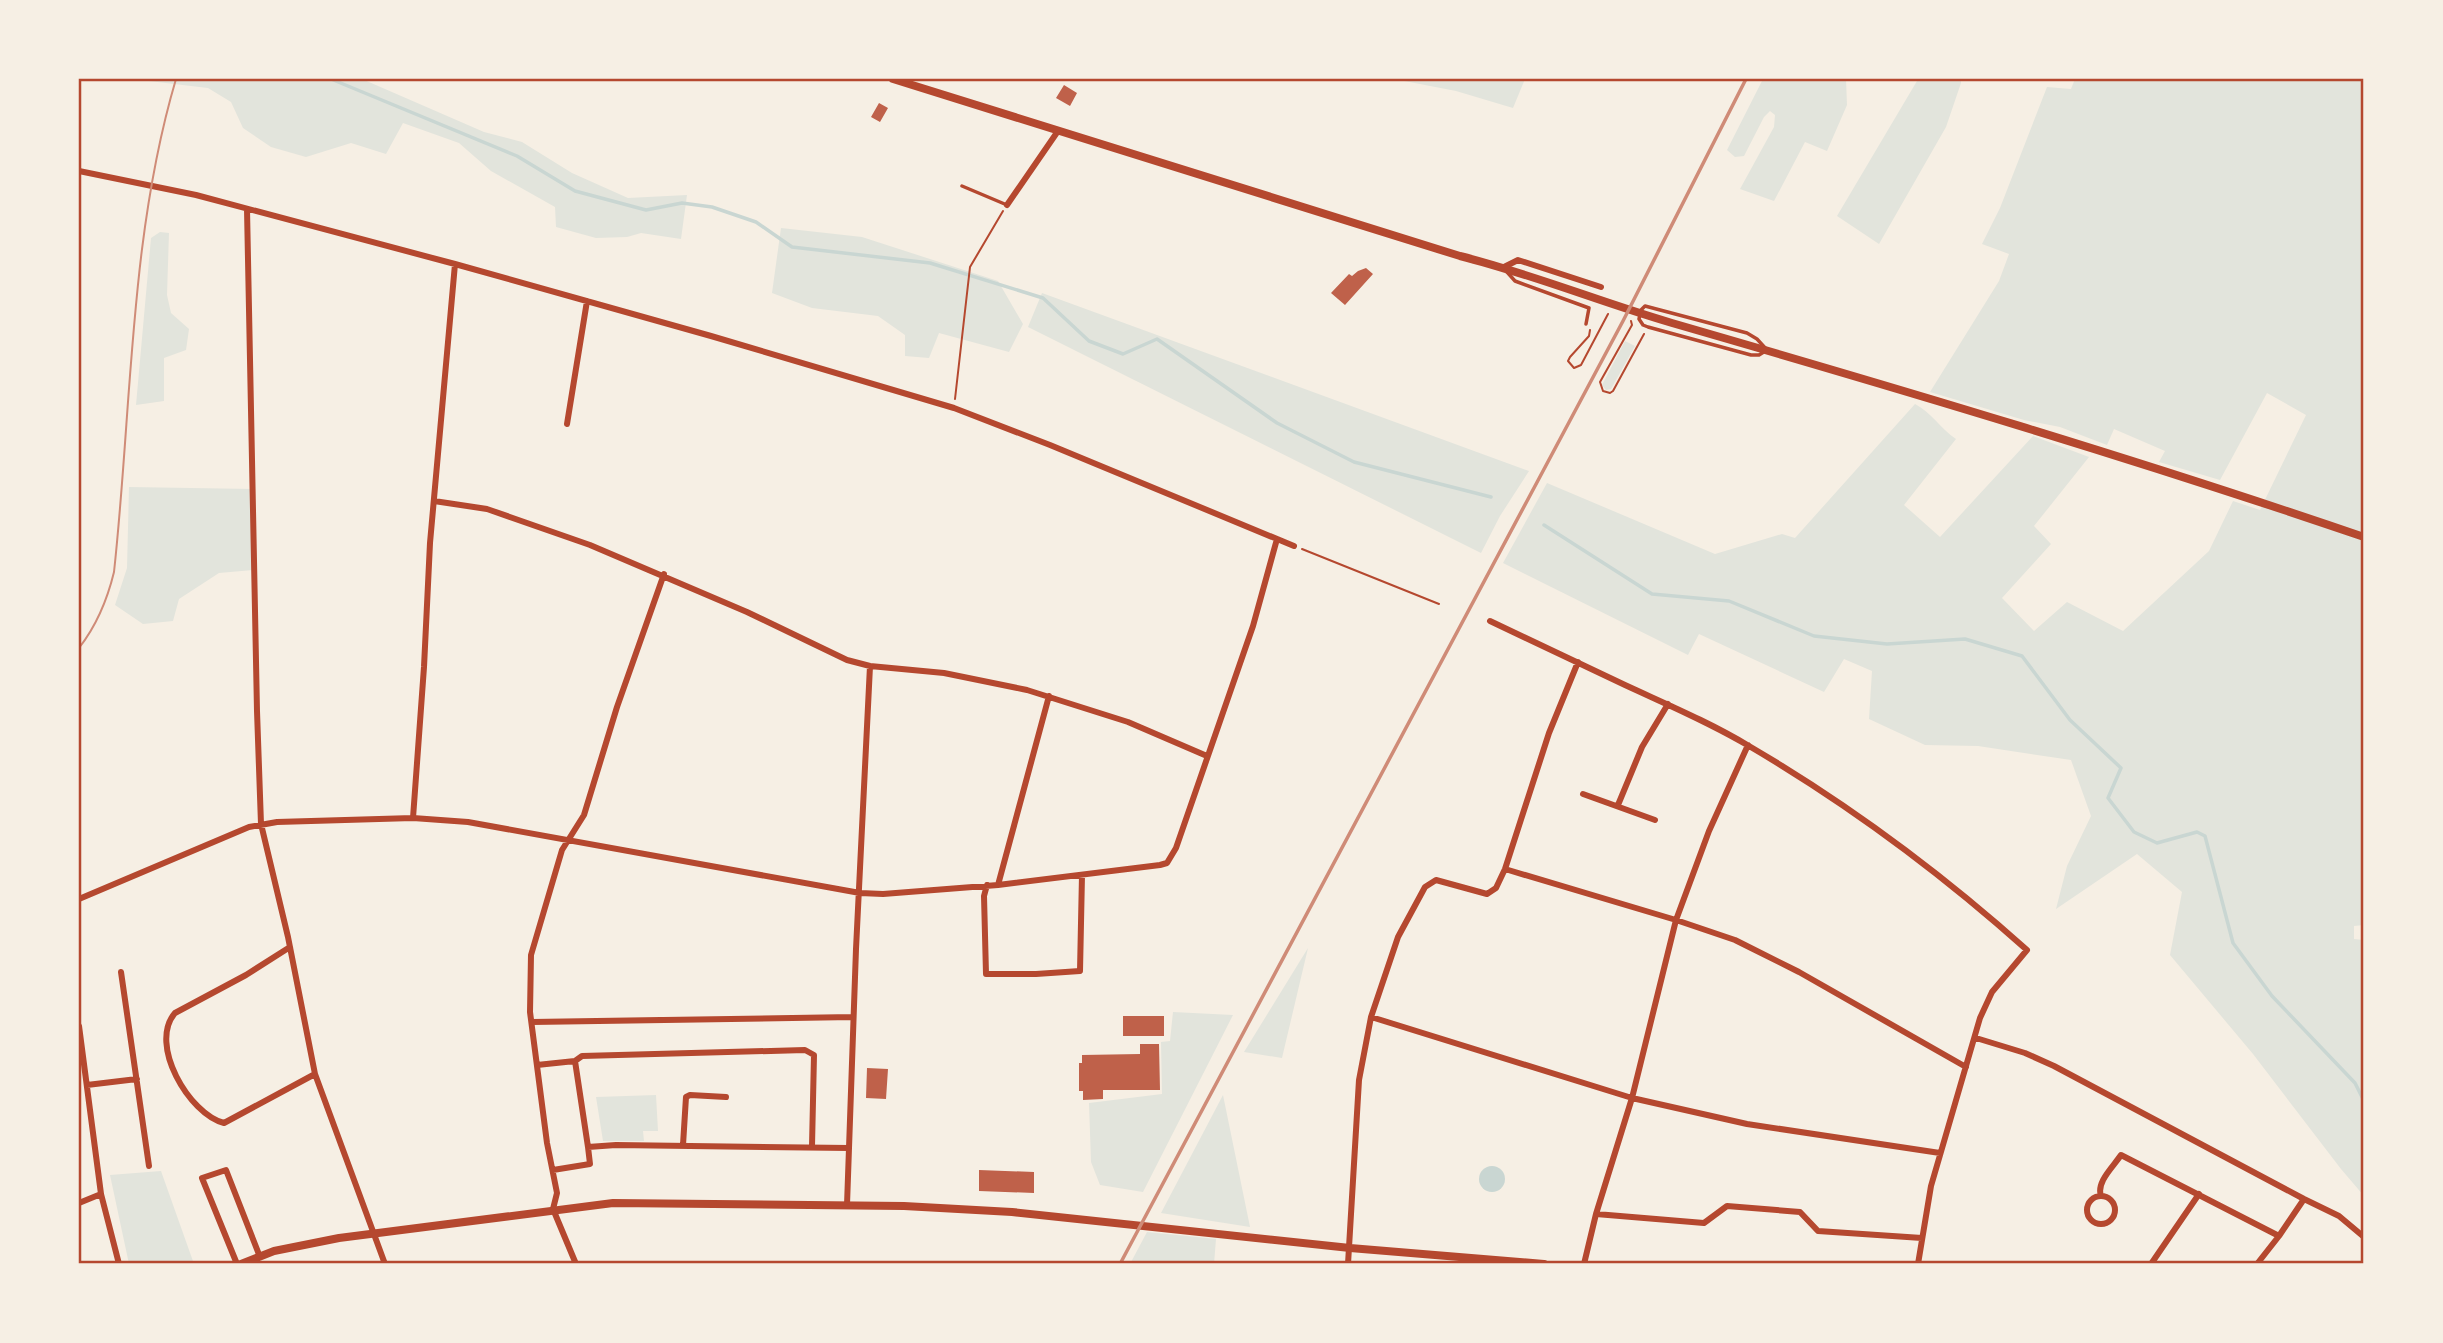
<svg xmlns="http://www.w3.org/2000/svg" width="2443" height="1343" font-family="'Source Serif 4',serif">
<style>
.green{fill:#e2e4dc}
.water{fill:#c9d6d2}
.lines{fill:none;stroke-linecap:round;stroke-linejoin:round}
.stream{stroke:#c9d6d2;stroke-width:3.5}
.building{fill:#bf614a}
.path{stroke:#b5482f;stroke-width:2}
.service{stroke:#b5482f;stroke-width:3.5}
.minor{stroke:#b5482f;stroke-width:6}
.tertiary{stroke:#b5482f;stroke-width:8}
.tram{stroke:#cf8b77;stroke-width:2}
.rail{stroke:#cf8b77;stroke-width:3.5}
.neatline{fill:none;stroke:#b5482f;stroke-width:2.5}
</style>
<rect width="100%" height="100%" fill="#f6efe4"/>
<path class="green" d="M132,79H362L484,132L522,142L572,173L628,198L687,195L681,239L641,233L627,237L596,238L556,227L555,207L491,171L459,143L403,123L386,154L351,143L306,157L271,147L243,128L231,102L208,88Z
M1394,79H1525L1513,108L1456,91Z
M1763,79H1846L1847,105L1827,151L1805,142L1774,201L1740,189L1774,127L1775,115L1770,111L1764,117L1744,156L1735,157L1727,150Z
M1915,79H1961V83L1946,127L1879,244L1837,216L1917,81Z
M2075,79H2364V925L2354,926V939L2364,940V1196L2341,1169L2253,1054L2170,955L2182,892L2137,854L2056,909L2067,866L2091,816L2071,760L1978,746L1925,745L1869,719L1872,671L1844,659L1824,692L1699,634L1688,655L1503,563L1547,483L1715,554L1782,534L1795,538L1915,404C1931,412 1941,429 1956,439L1904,505L1940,537L2033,436L2089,457L2034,526L2051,544L2002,598L2034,631L2067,602L2123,631L2209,551L2233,501L2260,510L2306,415L2267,393L2220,480L2159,462L2165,451L2114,429L2107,445L2060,427L2024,420L1930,392L1999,281L2009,254L1982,244L2000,208L2047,87L2071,89Z
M781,228L862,237L998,281L1023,324L1009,352L939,333L929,358L905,356V335L878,316L812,308L772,293Z
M160,232L169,233L167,295L171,313L189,329L186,350L164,358V401L136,405L151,238Z
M1042,293L1529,471L1500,516L1481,553L1028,327Z
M1625,341L1635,346L1611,389L1606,390L1602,385Z
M129,487L253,489V570L219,573L179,599L173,621L143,624L115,605L127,568Z
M1308,948L1282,1058L1244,1052Z
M1173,1012L1233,1015L1143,1192L1100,1185L1091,1162L1089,1103L1162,1094L1161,1042L1170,1041Z
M656,1095L658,1131H643L644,1141H603L596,1097Z
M1223,1095L1250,1227L1161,1213Z
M161,1171L194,1264H129L110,1175Z
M1147,1232L1216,1239L1214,1264H1130Z"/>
<path class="water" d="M1479 1179a13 13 0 1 1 26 0a13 13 0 1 1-26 0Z"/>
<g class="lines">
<path class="stream" d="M331,79L517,156L575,191L646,210L682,203L712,207L756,222L792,247L930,263L1043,298L1089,341L1123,354L1157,339L1277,423L1354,462L1491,497
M1544,525L1652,594L1729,601L1814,636L1887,644L1965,639L2022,656L2070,720L2121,768L2108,798L2134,832L2157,843L2197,832L2205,836L2233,943L2272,996L2355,1083L2364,1101"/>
</g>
<path class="building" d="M1064,85L1077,93L1070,106L1056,98Z
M879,103L888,108L880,122L871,117Z
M1366,268L1373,274L1345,305L1331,293L1349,274L1352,276L1358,271Z
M1123,1016H1164V1036H1123Z
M1140,1044H1159L1160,1090H1103V1099L1083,1100V1091H1079V1063H1082V1055L1140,1054Z
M867,1068L888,1069L886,1099L866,1098Z
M979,1170L1034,1172V1193L979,1191Z"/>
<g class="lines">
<path class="path" d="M1631,321L1632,325L1600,382L1603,391L1610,393L1613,391L1644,334
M1590,330L1589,336L1570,357L1568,361L1574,368L1581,365L1608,314
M955,399L970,267L1003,211
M1302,549L1439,604"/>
<path class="service" d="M962,186L1007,205
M1507,272L1515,281L1589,308L1586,324
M1645,306L1747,333L1757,339L1767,350L1759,355H1751L1648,327L1643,325L1639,319L1641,310Z"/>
<path class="minor" d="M79,171L196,195L455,264L711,336L954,408L1050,445L1294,546
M1007,205L1058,131
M247,209L257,711L261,824L288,937L315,1074L385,1264
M1504,267L1518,260L1601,287
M567,424L587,301
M434,501L487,509L590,545L747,612L847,660L870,666L944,673L1027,690L1128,722L1207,756
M1490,621C1535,642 1580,664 1625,685C1666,704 1709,722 1749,746C1848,804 1941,873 2027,950L1992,992L1980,1018L1931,1186L1918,1264
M1583,794L1655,820
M1618,805L1642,747L1668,704
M413,818L424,667L430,543L455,264
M1505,869L1676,920L1735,940L1799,972L1966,1067
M987,885L984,896L986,974H1036L1080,971L1082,875
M998,885L1049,696
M79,899L249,827L277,822L413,818L468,822L860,893L883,894L998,885L1160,865L1167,863L1176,848L1253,626L1277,539
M290,947L246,975L175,1013C148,1044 189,1114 224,1123L315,1074
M121,972L149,1166
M1371,1017L1632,1098L1747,1124L1940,1153
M532,1022L853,1017
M79,1026L101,1194L119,1264
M1976,1038L2025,1053L2054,1066L2304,1199L2339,1216L2364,1237
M575,1061L588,1147L616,1145L849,1148
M537,1065L575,1061L582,1056L805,1050L814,1055L812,1146
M87,1085L137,1079
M683,1145L686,1097L690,1095L726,1097
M553,1170L590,1164L588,1147
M2087 1210a14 14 0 1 1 28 0a14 14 0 1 1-28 0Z
M2101,1196C2096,1182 2113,1167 2121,1155L2279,1236
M79,1203L101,1194
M847,1205L856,949L870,666
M1596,1214L1704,1223L1727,1206L1800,1212L1818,1231L1922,1238
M237,1264L202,1178L226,1170L260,1257
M576,1264L553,1209L557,1193L547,1143L530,1012L531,955L562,850L584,815L617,707L664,574
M1348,1264L1359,1080L1371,1017L1398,937L1425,887L1436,880L1487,894L1496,888L1505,869L1549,733L1578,662
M1584,1264L1596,1214L1632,1098L1676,920L1709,831L1748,745
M2151,1264L2199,1194
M2257,1264L2279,1236L2304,1199"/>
<path class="tertiary" d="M893,79L1460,256C1532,274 1600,302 1672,323C1904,390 2136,459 2364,537
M241,1264L274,1251L339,1238L613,1203L904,1206L1012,1212L1350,1248L1544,1264"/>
<path class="tram" d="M79,648C97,625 107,601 114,572C132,408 129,238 176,79"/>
<path class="rail" d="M1120,1264L1623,321L1746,79"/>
</g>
<rect width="2443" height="1343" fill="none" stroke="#f6efe4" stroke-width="161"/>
<rect x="80" y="80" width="2282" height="1182" class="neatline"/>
</svg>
